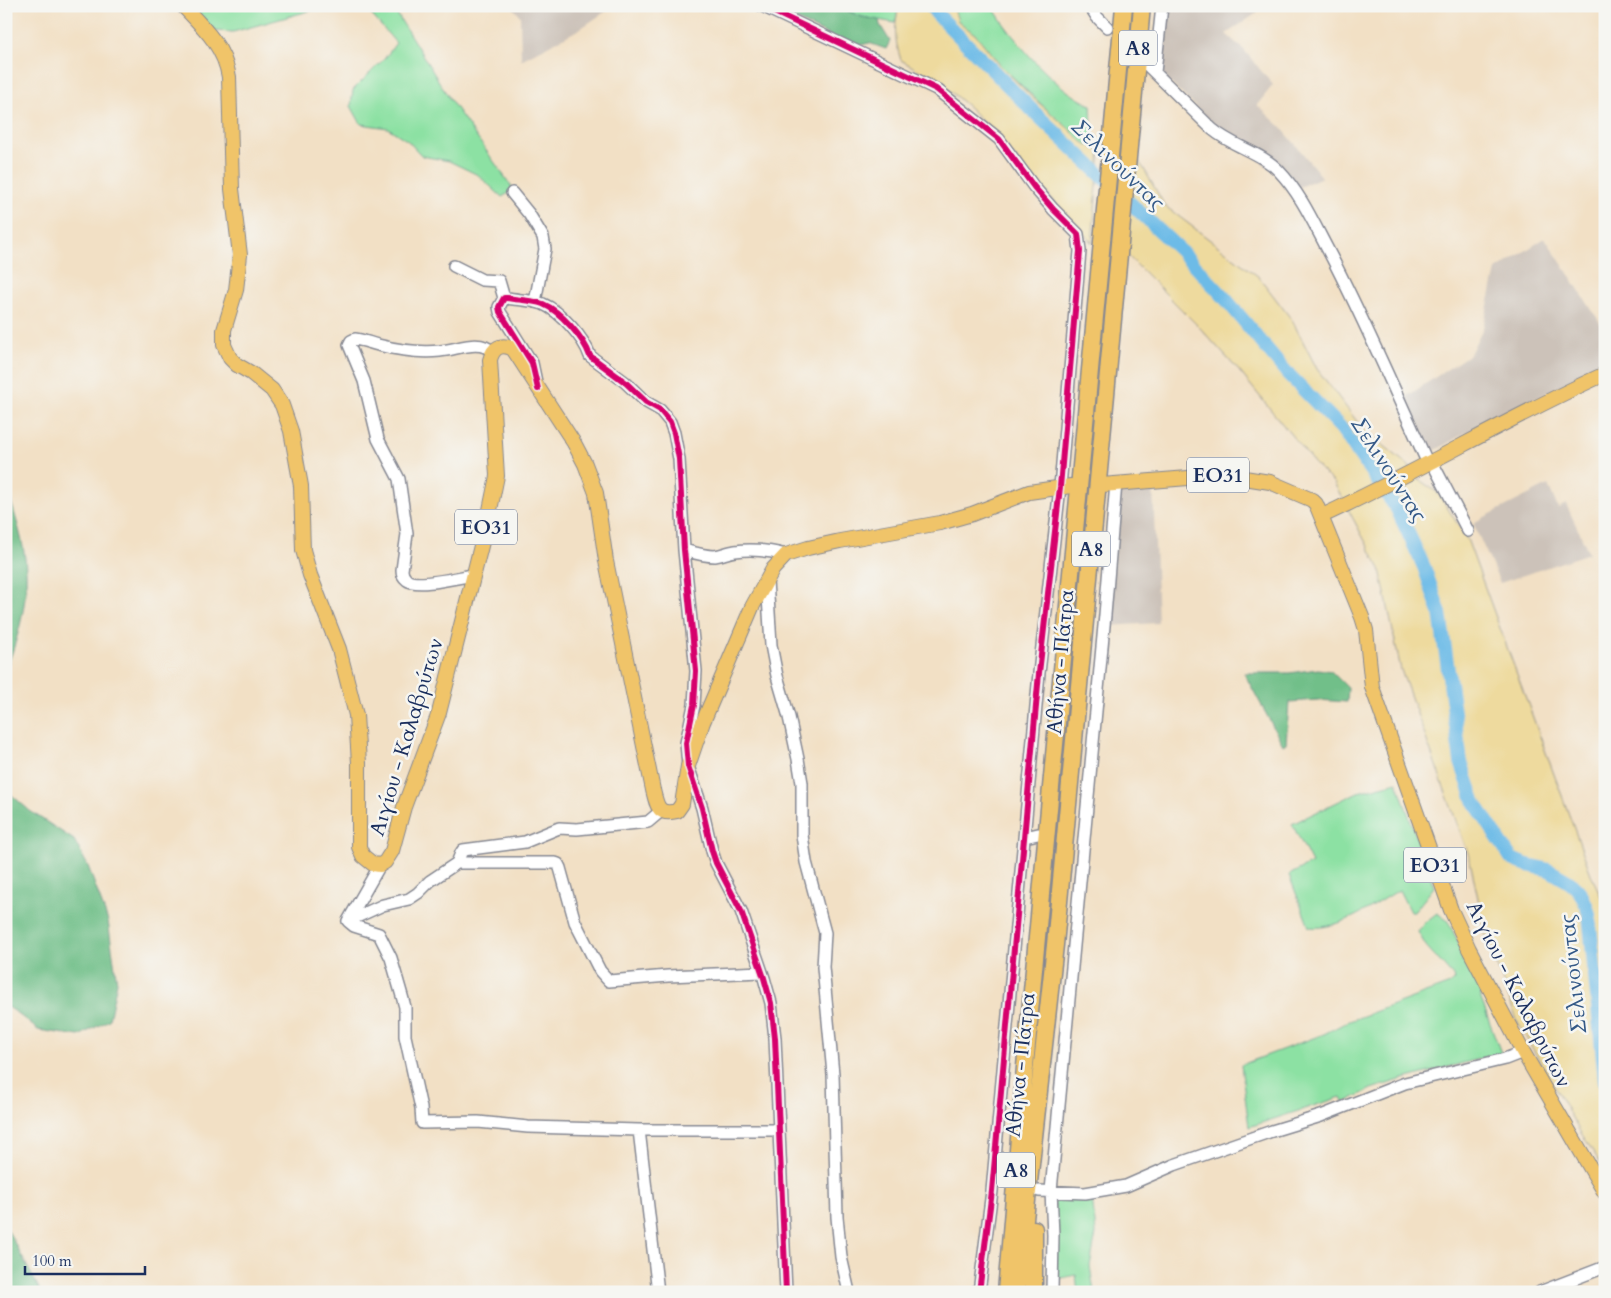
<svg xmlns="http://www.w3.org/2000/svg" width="1611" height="1298" font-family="Cardo,serif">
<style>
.industrial{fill:#ccc2b9}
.green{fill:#8ce1a3;stroke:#548880}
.forest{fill:#71bf89;stroke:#467774}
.sand{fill:#eeda9e;stroke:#84847e}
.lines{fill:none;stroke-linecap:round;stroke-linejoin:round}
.river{stroke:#6dbbe7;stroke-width:14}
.minor-casing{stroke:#868892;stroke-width:14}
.major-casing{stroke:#868892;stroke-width:16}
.highway-casing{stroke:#868892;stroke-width:19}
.minor{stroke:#fff;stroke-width:11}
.major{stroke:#f0c469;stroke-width:14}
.highway{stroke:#f0c469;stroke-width:16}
.cycleway-casing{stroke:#f6f6f2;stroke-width:9}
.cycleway{stroke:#d6006c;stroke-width:6}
.labels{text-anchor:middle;stroke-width:5;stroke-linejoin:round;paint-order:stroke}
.shield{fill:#f6f6f2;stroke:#5d6b8a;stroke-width:1}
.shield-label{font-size:20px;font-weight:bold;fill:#1b2f5e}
.street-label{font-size:21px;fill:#1b2f5e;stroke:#f6f6f2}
.water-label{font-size:22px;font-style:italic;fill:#345987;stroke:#f6f6f2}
</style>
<rect width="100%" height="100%" fill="#f6f6f2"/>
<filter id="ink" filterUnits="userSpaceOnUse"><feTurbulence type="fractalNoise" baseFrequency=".02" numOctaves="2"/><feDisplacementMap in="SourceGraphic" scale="10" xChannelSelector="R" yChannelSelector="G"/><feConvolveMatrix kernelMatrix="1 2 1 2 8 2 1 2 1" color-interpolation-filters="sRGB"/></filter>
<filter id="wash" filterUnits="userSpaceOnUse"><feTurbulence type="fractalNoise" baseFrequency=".0096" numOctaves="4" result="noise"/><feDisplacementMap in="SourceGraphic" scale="20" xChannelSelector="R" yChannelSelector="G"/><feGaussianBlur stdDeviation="1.12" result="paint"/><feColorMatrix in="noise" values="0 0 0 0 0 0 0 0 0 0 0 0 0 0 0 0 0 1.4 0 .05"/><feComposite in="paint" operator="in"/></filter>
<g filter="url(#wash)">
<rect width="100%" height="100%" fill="#f2e0c5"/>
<path class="industrial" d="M512,6H614L578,30L521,60L520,16Z
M1168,6H1258L1257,13L1226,34L1243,49L1273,85L1257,105L1281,127L1322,177L1297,188L1232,141L1160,73Z
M1545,238L1605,330V366L1484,422L1429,454L1403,399L1470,354L1483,328L1496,270Z
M1548,485L1558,508L1566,504L1589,553L1500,583L1473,523Z
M1153,487L1158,623L1108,626L1120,489Z"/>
<path class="green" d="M189,6H327L233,32L211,31Z
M364,6H392L451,101L514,190L502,197L478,175L449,161L422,156L408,141L388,128L361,124L351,106L353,90L385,58L396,43Z
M836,6H899L895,23L862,17Z
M953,6H992C1013,40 1054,89 1091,105L1093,148L1082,143L1000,65L977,36L958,21Z
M1397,782L1434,887L1414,912H1410L1399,890C1374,905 1339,931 1309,927L1289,875L1312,863L1292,824L1358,792Z
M1437,913L1447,920L1479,982L1481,999L1501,1053L1400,1080L1371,1089L1344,1103L1341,1097L1249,1127L1241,1065L1324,1034L1347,1022L1450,984L1454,980L1453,976L1426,946L1418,932L1424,923Z
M1054,1194L1092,1197L1096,1233L1090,1266L1094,1292H1078L1076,1275L1057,1279Z"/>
<path class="forest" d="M768,6H836L862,17L879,20L880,25L890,41L886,49L869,43L854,47Z
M6,484C12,506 20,529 24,552C31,590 20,634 6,669Z
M1318,669L1331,671L1348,688L1347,702L1318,700L1289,702L1286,743L1283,745L1244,673H1289Z
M6,790L30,811L74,840L88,866L108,921L117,982L109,1020L79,1036L38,1030L13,1010L6,1007Z
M6,1227L41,1292H6Z"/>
<path class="sand" d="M899,6H953L958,21L977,36L1000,65L1032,97L1067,127L1082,142L1100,151L1092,243L972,110L942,84L901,60C894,39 894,27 899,6Z
M1133,153L1144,169L1165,206L1259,277L1292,320L1317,369L1362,428L1409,466L1415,477L1438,493L1467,539L1592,877L1605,905V1170L1579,1130L1518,1023L1486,936L1469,856L1401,670L1380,569L1334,483L1314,463L1240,372L1200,328L1125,253Z"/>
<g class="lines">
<path class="river" d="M931,6L936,13L1032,110L1181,251L1224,297L1287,373L1341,428L1397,509L1424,567L1440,613L1461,762L1475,803L1511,858C1521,865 1533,866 1545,869C1550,870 1554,873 1559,876C1578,886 1583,893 1589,914L1605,1081"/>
</g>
</g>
<g filter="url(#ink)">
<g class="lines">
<g class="minor-casing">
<path id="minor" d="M762,6L936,89L999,139L1034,187L1053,209L1078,234L1080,251L1060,487L1039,673L992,1191L979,1292
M1090,6L1097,17L1107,27
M1143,61L1212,129C1233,147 1261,152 1279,171C1301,194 1314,224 1329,252C1365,321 1396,393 1428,464
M1155,72L1162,6
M512,193L529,214L543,237L545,249L535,302
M454,266L482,280L499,281L504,298
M536,382L532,363L500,312L499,307L504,298H507C518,300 532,300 543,304C560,311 584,338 590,356L625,382L646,402L660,410L670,422L674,433L679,459L684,550L696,671L694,705L686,743L688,766L702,808L712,851L716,863L741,911L764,978L771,1003L775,1038L786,1292
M1432,462L1468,531
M684,550C694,553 705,556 715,556C722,555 728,552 735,551C751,549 771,551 786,555
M473,575C459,577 417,588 407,580C403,577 402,574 402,570L407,534L399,479L378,439L364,381L349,345L351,341L355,339C363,340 370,343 378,345C398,350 420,353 440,351C457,350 479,338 493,352
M767,580L771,645L777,676L789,717L798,759L802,783V835L806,862L825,933L823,967L833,1074L837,1217L841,1257L849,1292
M1025,837L1038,834
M457,863L461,853L463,850L525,842L559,828L577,829L648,822L661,811
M380,865L348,921L354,926L379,934L391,958L402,996L405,1007V1036L421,1108L422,1123L478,1122L528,1127L639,1130H778
M348,921L383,905L409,899L418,893L430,881L457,863H555L558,864L560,868L575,922L600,971L609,981L668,976L762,972
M639,1130L658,1292
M1039,1191L1085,1193L1126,1186L1174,1165L1272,1131L1321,1116L1405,1083L1505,1059L1523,1052
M1052,1292L1053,1235L1051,1191L1105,615L1116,483
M1540,1292L1605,1267"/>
</g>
<g class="major-casing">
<path id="major" d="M183,6C203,27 224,46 229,77L232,189L240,255L236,290L224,330V345L230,358L237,365L251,373L272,390L282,405L291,431L301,486L303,550L310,575L339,649L356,715L359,763V847L363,856L373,864L380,865L385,862L392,851L404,807L439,713L490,510L497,476L490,360C493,347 502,343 513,349L574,443L585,464L596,493L606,561L653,790C657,806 658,816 677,811L682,804L688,766L703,722L752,607L773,569L786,555L808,548L840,541L940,523L972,514L1029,492L1071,486
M1102,485L1225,475L1270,482L1312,500L1316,504L1362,617L1366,630L1372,687L1451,910L1469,949L1523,1052L1605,1193
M1322,516C1418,472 1509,417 1605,374"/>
</g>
<g class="highway-casing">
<path id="highway" d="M1006,1292L1026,1055L1124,6
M1017,1292L1055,945L1142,6
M1034,1292V1229"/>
</g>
<use href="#minor" class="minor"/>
<use href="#major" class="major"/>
<use href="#highway" class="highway"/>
<g class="cycleway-casing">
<path id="cycleway" d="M762,6L936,89L999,139L1034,187L1053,209L1078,234L1080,251L1060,487L1039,673L992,1191L979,1292
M538,389L532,363L500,312L499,307L504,298H507C518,300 532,300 543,304C560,311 584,338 590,356L625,382L646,402L660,410L670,422L674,433L679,459L684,550L696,671L694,705L686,743L688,766L702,808L712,851L716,863L741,911L764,978L771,1003L775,1038L786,1292"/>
</g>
<use href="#cycleway" class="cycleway"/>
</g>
</g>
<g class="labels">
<g class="shield">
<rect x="1119" y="30.5" width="38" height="35" rx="4"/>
<rect x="1187" y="457.5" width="62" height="35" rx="4"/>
<rect x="455" y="509.5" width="62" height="35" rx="4"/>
<rect x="1072" y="531.5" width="38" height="35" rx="4"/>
<rect x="1404" y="847.5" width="62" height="35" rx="4"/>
<rect x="997" y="1152.5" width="38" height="35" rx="4"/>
</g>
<g class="shield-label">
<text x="1138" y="55">Α8</text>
<text x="1218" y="482">ΕΟ31</text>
<text x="486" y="534">ΕΟ31</text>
<text x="1091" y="556">Α8</text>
<text x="1435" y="872">ΕΟ31</text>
<text x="1016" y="1177">Α8</text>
</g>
<g class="street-label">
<text transform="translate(1060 662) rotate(-85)" y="7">Αθήνα - Πάτρα</text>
<text transform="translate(406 737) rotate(-73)" y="7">Αιγίου - Καλαβρύτων</text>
<text transform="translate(1519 994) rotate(63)" y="7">Αιγίου - Καλαβρύτων</text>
<text transform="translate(1020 1065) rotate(-84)" y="7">Αθήνα - Πάτρα</text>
</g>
<g class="water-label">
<text transform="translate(1119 164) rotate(44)" y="8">Σελινούντας</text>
<text transform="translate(1390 469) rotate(57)" y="8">Σελινούντας</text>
<text transform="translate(1572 974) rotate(-96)" y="8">Σελινούντας</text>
</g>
</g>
<rect width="1611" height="1298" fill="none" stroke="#f6f6f2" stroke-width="25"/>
<path d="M25 1266v8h120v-8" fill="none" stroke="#1b2f5e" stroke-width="2.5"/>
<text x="32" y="1266" font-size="15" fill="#1b2f5e" stroke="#f6f6f2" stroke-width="4" paint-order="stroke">100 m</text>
</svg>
